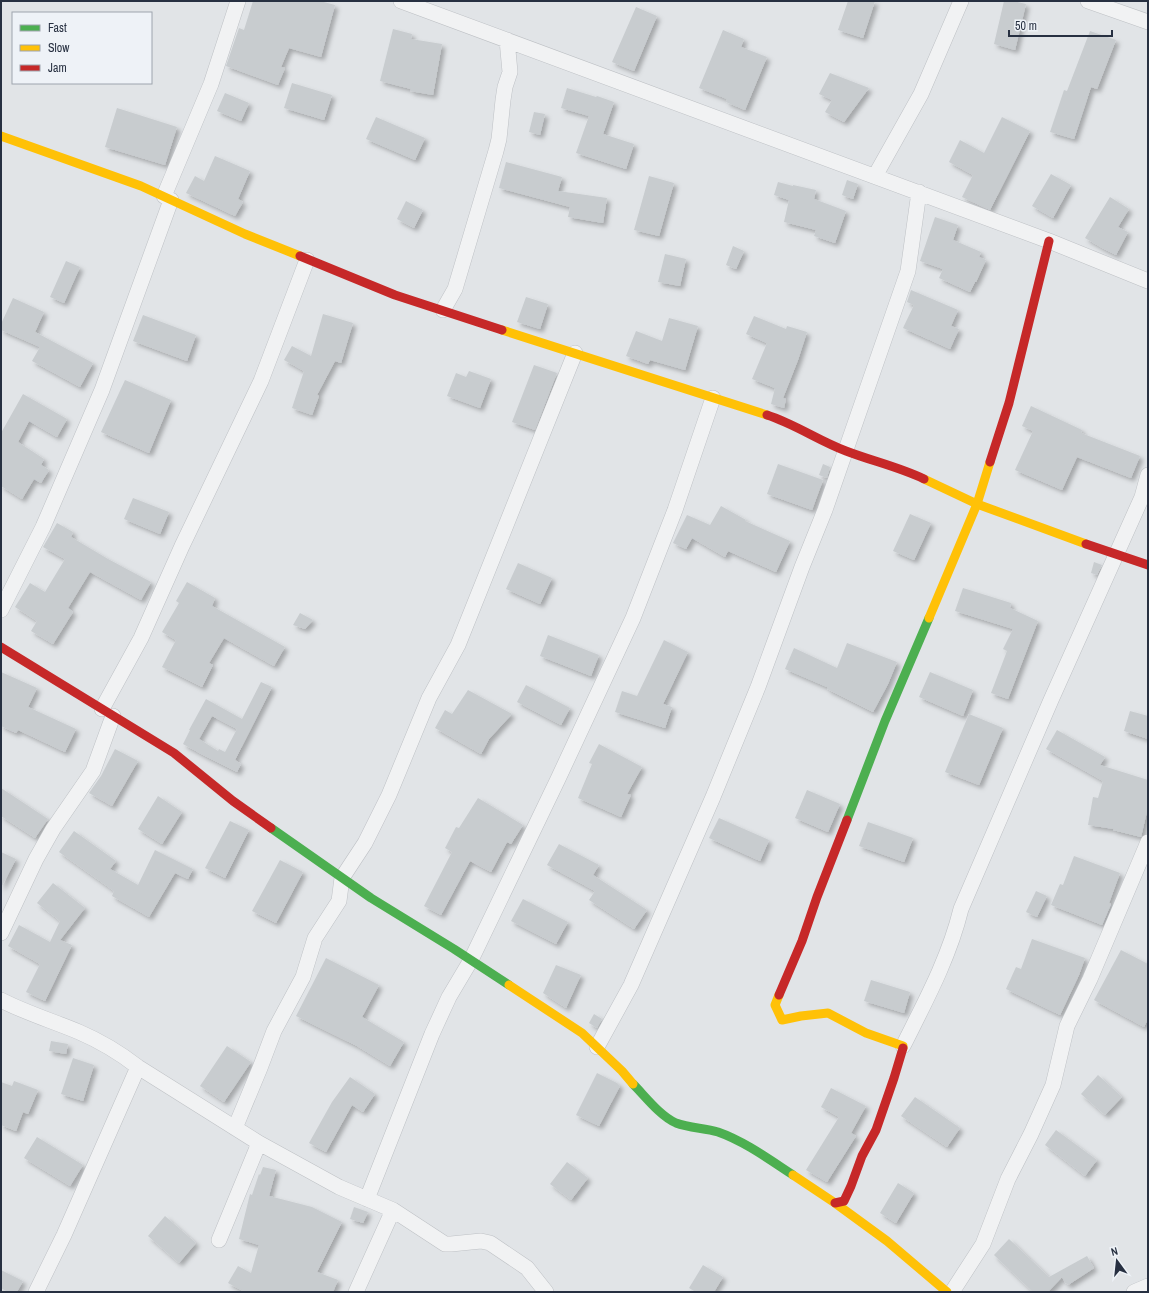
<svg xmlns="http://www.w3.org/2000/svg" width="1149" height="1293" font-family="'Archivo Narrow',sans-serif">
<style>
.building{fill:#c8cccf;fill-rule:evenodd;filter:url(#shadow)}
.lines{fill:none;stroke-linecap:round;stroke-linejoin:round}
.street-casing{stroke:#bec1c5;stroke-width:16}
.street{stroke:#f1f2f3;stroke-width:15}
.fast{stroke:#4caf50;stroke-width:9}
.slow{stroke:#ffc107;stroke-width:9}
.jam{stroke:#c62828;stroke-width:9}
</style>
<defs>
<filter id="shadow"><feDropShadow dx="3.5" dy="3.5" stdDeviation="2" flood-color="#0004"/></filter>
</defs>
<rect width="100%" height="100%" fill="#e1e4e7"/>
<path class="building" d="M253,1H320L335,5L321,57L289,48L281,67L285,68L278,85L226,66L239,28L244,30Z
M848,1H875L863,38L838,30Z
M1004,1H1013L1026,4L1015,50L994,44Z
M636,7L657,16L634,71L612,62Z
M393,29L412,34L411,39L442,44L433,95L410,91L411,89L380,81Z
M723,30L744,39L741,47L767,57L745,110L726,102L727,99L699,88Z
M1090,31L1116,40L1097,89L1091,87L1074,139L1050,132L1064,90L1067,91Z
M830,73L869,88L844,122L825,112L832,100L819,94Z
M292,83L332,95L324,120L284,108Z
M567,88L596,97L597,96L614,102L603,134L634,144L626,169L576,153L589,116L561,108Z
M225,93L249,103L241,121L217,111Z
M117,108L177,127L165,165L105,147Z
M534,112L545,114L540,135L529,132Z
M376,117L425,138L415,160L366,139Z
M1002,117L1030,131L990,210L962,197L973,175L949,162L960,140L984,153Z
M215,156L250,171L238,199L243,202L235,216L186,193L195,176L204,181Z
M506,162L562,177L558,191L607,198L603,223L568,217L570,207L499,188Z
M1051,174L1071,185L1053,218L1032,206Z
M649,176L674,183L659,236L634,230Z
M847,180L858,184L853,199L842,195Z
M778,182L793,186V185L816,190L814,199L846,211L835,243L814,236L816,230L784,222L789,200L774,195Z
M1110,197L1129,209L1118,227L1128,232L1116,255L1104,249L1085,238Z
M406,201L423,210L414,228L397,219Z
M935,217L958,225L953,240L981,252L979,257L986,260L976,282H975L970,292L939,278L943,269L920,261Z
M733,246L744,251L736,269L726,265Z
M665,254L686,259L680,286L658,282Z
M66,261L80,267L64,303L50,297Z
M911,290L958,310L951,326L959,329L950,349L903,328L914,305L907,302Z
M526,297L548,304L540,329L517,322Z
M13,298L44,312L35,332L93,363L80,387L32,361L40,347L1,330V324Z
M323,314L353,323L341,363L335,361L317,395L319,396L312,415L292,408L304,371L284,360L292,346L311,356Z
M143,315L196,335L187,361L133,341Z
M754,316L786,329L787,326L807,332L798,360L783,398L786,399L784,408L771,404L775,388L752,379L767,343L746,334Z
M669,318L698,326L685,370L650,360L648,364L626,356L636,331L662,341Z
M534,365L557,373L535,430L512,422Z
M469,371L491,379L480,408L447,396L456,373L466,377Z
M125,380L171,400L149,453L101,432Z
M23,394L67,419L57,437L29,421L18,442L44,459L41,465L49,470L41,483L34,479L22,499L1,486V433Z
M1031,406L1082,430L1081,433L1140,456L1131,478L1077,457L1062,490L1015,470L1033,431L1022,426Z
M778,464L823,480L812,510L767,494Z
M823,464L830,467L827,478L819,475Z
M133,498L169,512L160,534L124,519Z
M721,506L746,520L745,521L790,541L776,572L728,551L725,557L692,538L686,549L673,543L687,515L710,525Z
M910,514L931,523L914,560L893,551Z
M57,523L73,532L71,537L108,559L151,582L141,600L90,572L68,608L73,612L53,644L31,631L37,621L15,607L30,583L45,592L65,559L43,547Z
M1094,562L1102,565L1097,575L1091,573Z
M518,563L552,578L540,604L506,589Z
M187,582L215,598L212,606L285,647L274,666L224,638L209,663L213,665L202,687L162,667L176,640L162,632L179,603L176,601Z
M963,588L1011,603L1010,608L1038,621L1008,699L991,693L1007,651L1003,649L1013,629L955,611Z
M300,613L313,620L305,629L293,625Z
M548,635L599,655L591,676L540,656Z
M664,640L688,652L663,704L672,707L665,728L615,712L622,691L637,696Z
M847,643L897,662L888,684L873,712L827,689V687L785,669L794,648L837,668Z
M1,672L37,688L28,707L76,729L65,752L18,730L16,733L1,726Z
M930,672L973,690L963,716L919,697Z
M261,682L272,687L235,760L241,764L237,772L205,756L183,744L190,730H189L206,699L242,719ZM212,716L237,729L225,752L219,749L218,751L199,739Z
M526,685L570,708L561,725L517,702Z
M468,690L512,714L489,739L481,754L435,728L445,710L452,714Z
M1130,711L1148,716V739L1124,731Z
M969,714L1003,728L979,785L945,772Z
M1057,730L1105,757L1100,765L1148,780V807L1141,837L1113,830L1114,829L1088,825L1093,797L1098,798L1103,781L1046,749Z
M599,744L642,767L627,794L631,795L621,817L578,798L592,764L589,763Z
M115,749L138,761L112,806L89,793L101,776Z
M1,788L48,819L35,838L1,816Z
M807,790L840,804L828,832L795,818Z
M158,796L182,812L162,844L138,829Z
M478,798L523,825L511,844L507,842L491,872L470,861L441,915L424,906L452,852L445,848L456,827L459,828Z
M719,818L769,840L760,861L709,838Z
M230,821L249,830L225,878L205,868Z
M868,822L913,838L904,862L859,846Z
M74,831L116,861L110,869L138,885L155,850L193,869L188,879L175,873L149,917L112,896L114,891L59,852Z
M559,844L599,865L593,875L647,910L634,929L589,900L595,891L547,865Z
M1,852L16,859L1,888Z
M1074,856L1120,873L1109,903L1111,904L1102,925L1051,905L1060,884L1063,885Z
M280,860L303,872L276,923L252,911Z
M53,883L85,908L60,940L72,945L45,1001L26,992L40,964L8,946L19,925L50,942L60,921L37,903Z
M1036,891L1047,896L1037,917L1026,912Z
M523,899L568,922L556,944L511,921Z
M1032,939L1085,958L1079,975L1060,1015L1006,989L1016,967L1021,969Z
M1121,950L1148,964V1019L1144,1027L1094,1000Z
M326,958L379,985L362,1017L404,1042L390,1066L357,1046L296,1016Z
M556,965L581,975L566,1008L543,993Z
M871,980L910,992L904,1013L864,1001Z
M594,1014L602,1019L597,1028L589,1023Z
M51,1041L68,1044L66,1054L49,1051Z
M227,1046L251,1062L224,1102L200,1086Z
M73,1058L94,1065L83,1101L61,1094Z
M597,1073L617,1083L620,1086L599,1126L576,1115Z
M1098,1075L1122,1097L1105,1115L1081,1094Z
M350,1077L375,1094L363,1112L352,1105L326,1152L309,1143L332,1102Z
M14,1081L38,1090L28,1114L23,1112L16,1131L1,1125V1082L12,1086Z
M831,1088L866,1106L851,1133L856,1136L827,1182L806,1170L839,1117L821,1107Z
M915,1097L960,1128L947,1147L901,1116Z
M1056,1130L1097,1160L1085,1176L1045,1145Z
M37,1137L83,1165L70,1186L24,1158Z
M567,1162L588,1178L571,1200L550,1184Z
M263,1167L276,1170L269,1196L312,1207L342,1222L317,1272L338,1280L333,1292H245L228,1283L238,1266L251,1273L259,1245L239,1239L250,1194L252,1195L259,1174L260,1175Z
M898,1183L914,1193L896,1223L880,1213Z
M354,1207L368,1212L363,1223L350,1219Z
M165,1216L196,1243L179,1263L148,1236Z
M1009,1239L1049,1277L1087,1256L1094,1268L1068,1285L1067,1283L1066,1284L1062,1277L1048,1292H1033L994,1255Z
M703,1265L723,1277L714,1292H696L689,1288Z
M1,1270L23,1281L17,1292H8L1,1288Z"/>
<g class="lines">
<g class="street-casing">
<path id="street" d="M401,1L1049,241L1148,281
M1088,1L1148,22
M875,176L921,94L961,1
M164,196L211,84L238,1
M443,310L455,289L496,151L499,139L503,100L505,87L510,72L507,40
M1,610L43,527L102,390L171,200
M102,709L141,638L182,546L261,381L307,260
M1,933L36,859L53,829L93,771L113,716
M1,1000C26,1013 53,1021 79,1032C100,1041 120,1053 138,1067L259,1143L339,1187L393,1210L445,1244H451L481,1241L490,1243L527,1268L546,1292
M903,1046C925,1002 949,958 961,909L1051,700L1142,497L1148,475
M597,1047L631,985L713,797L758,687L802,567L825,510L908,271L919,192
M235,1128L260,1068L274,1031L303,977L315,938L339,901L342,878L365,843L389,795L429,698L458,645L575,353
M367,1199L432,1034L449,997L471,960L558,779L633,618L675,510L713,398
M219,1240L259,1143
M36,1292L64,1235L138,1067
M356,1292L393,1210
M952,1292L983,1244L1008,1179L1031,1134L1053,1085L1067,1026L1090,979L1148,842
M1134,1292L1148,1286"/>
</g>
<use href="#street" class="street"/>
<path class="fast" d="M847,820L885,721L929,618
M271,828L371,898L454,949L509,985
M633,1084C645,1096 660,1116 676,1123C689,1128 704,1128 718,1132C744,1141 770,1160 793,1175"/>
<path class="slow" d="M1,136L141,186L245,234L300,256
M502,330L767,415
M924,479L977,504L1086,544
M929,618L977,504L990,462
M509,985L582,1033L622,1071L633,1084
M779,995L775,1005L782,1020L801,1016L828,1013L866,1033L903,1046V1048
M793,1175L835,1203L887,1241L947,1292"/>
<path class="jam" d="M300,256L395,295L502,330
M767,415C795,424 819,441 846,451C872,461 899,467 924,479
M990,462L1009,403L1049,241
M1086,544L1148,565
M1,647L174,753L233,801L271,828
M779,995L802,941L817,897L847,820
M835,1203L844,1201L851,1186L862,1156L876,1130L894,1078L903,1048"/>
</g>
<rect width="1149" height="1293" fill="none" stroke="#273041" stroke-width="4"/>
<rect x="12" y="12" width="140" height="72" fill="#eef2f7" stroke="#9ea4ae"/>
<rect x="20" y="25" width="20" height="6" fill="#4caf50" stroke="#9ea4ae"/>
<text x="48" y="32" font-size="12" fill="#273041">Fast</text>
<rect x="20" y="45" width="20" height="6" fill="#ffc107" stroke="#9ea4ae"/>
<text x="48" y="52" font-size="12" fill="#273041">Slow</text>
<rect x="20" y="65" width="20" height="6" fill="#c62828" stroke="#9ea4ae"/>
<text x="48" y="72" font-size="12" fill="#273041">Jam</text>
<g transform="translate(1117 1261) rotate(345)" stroke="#eef2f7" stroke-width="3" paint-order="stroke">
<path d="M0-3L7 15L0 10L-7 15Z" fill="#273041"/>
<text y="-6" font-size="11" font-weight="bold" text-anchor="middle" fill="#273041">N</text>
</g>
<path d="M1009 30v6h103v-6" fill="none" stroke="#273041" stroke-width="2"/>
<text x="1015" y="30" font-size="12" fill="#273041" stroke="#eef2f7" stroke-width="3" paint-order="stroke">50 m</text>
</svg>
